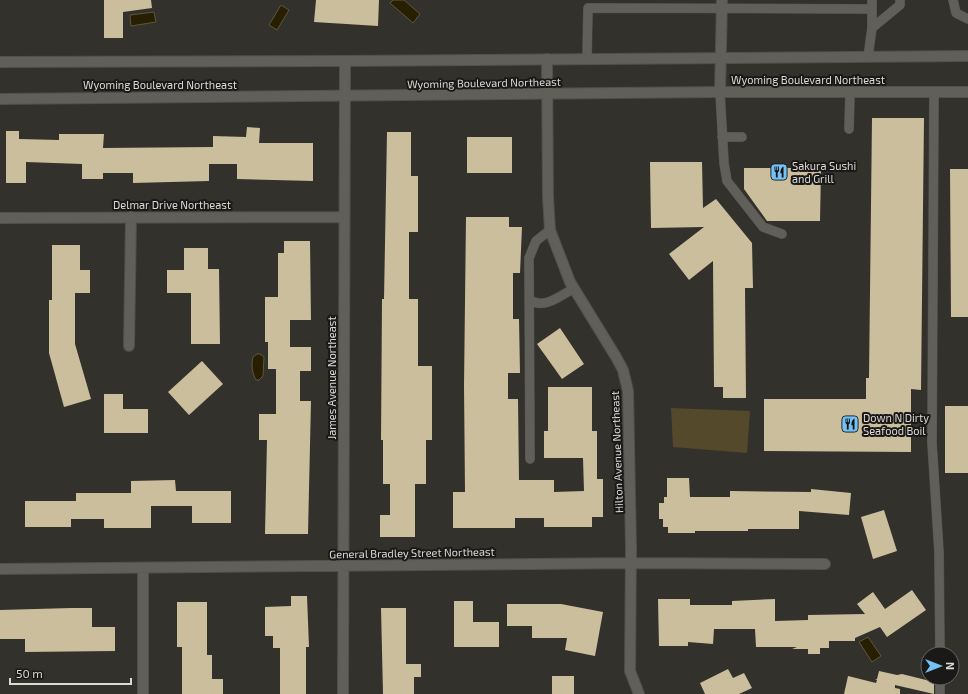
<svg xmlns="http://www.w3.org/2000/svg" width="968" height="694" font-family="'Exo 2',sans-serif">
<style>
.green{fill:#54492a}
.water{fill:#281e00;stroke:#5e5640}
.building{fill:#cbbe9c}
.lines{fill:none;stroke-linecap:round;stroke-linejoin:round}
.lane-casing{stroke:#504f4b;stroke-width:10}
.street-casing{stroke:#504f4b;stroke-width:12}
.secondary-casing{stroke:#504f4b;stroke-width:12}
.lane{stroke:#615f59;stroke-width:9}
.street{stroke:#615f59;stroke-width:10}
.secondary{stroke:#615f59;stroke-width:10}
.labels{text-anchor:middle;stroke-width:4;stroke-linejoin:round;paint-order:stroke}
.street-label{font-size:11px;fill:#dbdad7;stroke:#1a1917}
.poi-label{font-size:11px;fill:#dbdad7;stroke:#1a1917;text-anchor:start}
</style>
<rect width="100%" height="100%" fill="#33312c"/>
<path class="green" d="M671,408L750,411L747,453L673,447Z"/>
<path class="water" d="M393,0H404L420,14L413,23L390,3Z
M281,5L289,10L277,30L269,25Z
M154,12L156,22L131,26L130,15Z
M257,354H260L264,357L263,376L259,380H256C252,373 251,365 253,357Z
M868,637L881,656L872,662L859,642Z"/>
<path class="building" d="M104,0H151L152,8L123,12V38H104Z
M316,0H379L378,26L314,22Z
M872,118H924L921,390L911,389V452L764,451V399H866V378H869Z
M247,127L260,128L259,143H313V181L237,179V164H209V181L133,183V173H103V179H82V164L26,162V183H6V131H19V139L59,140V134H104L103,148L213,147V136L246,137Z
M387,132H411V176H418V232H409V299H418V366H432V440H426V484H415V537H380V515H390V484H383V440H381L382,299H384Z
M467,137H512V173H467Z
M650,162H702L703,208L716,199L752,243L753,288H745L746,398H723V387H714L713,261L689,280L669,254L704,227L651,228Z
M744,168H821L820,221H767L744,189Z
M950,169H968V317H951Z
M466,217H509V227H522L520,273H513V319H519L520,373H508V399H518L519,480H554V492L584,491L583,458H544V431H548V387H592V431H597V479H603V517H592V527H544V518H515V528H453V492H465L464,386Z
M284,241H310L311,320H290V347H311V371H300V401H311L308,534H265L267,440H259V414H276V369H268V342H265V297H278V253H284Z
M52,245H80V270H90V293H75V344L91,399L64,407L49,353V300H52Z
M184,248H208V269H219L220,344H191V293H167V270H184Z
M560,328L584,364L562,379L537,344Z
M202,361L223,384L189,415L168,392Z
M104,394H123V409H148V433H104Z
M945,406H968V473H945Z
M667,478H689L690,497H730V491L811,492V489L851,493L849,515L799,511V529H748V531H695V533H668V527H663V519H659V503H664V497H667Z
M175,480L176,491H231V523H192V506H151V528H104V519H71V527H25V501H76V493H131V481Z
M884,510L897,551L873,559L861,517Z
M912,590L926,610L887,637L880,627L855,638V641H829V648H820V654H808V649H792L797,647H756L755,629H714L713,644L688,642V646H659L658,599H690V605H732V601L775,599V621L808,620V615L865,614L857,604L873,592L885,609Z
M291,596H307L309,647H306V694H280V648H273V636H265V607L291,606Z
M454,601H473V622H499V647H454Z
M177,602H207V655H212V679H223V694H182V647H177Z
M507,604H561L603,612L595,656L565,650L567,638H532V626H507Z
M71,608H92V627H115V651L25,652V639H0V610Z
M381,608H406V664H421V677H414V694H383Z
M728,669L733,678L744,673L752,688L739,694H705L700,683Z
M879,671L897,675L902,674L934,682V694L895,685V688L900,689V694H844L848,676L876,683L877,680H875L877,679Z
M552,676H574V694H552Z"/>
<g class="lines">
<g class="lane-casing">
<path id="lane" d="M953,0L956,13L968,19
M872,28L900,5V0
M868,57L872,28V0
M587,59L588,8L872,9
M720,92L724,163L727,181L763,227L782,234
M934,92L932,443L939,552L940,654
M849,129L850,92
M722,137H742
M529,299C542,311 562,295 574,288
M530,459L529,258L536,241L550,230
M940,678V694"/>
</g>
<g class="street-casing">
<path id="street" d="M547,59L548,197L550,230L570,282L616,357L623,370L628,391L631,548L630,671L639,694
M720,92L722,0
M0,218L344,217
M129,346L131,217
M143,568V694
M0,569L631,563L825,564
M343,694L345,61"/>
</g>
<g class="secondary-casing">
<path id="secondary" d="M0,62L345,61L968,56
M0,99L720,92H968"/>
</g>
<use href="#lane" class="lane"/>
<use href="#street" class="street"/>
<use href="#secondary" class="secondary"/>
</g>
<defs>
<g id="restaurant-square" transform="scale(0.9)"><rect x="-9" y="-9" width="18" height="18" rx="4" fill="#73c1f5" stroke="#1a1917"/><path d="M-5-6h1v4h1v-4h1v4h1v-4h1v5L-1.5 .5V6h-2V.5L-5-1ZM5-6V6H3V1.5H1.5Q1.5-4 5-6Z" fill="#111"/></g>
</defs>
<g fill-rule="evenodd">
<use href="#restaurant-square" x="779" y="172"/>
<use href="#restaurant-square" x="850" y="424"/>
</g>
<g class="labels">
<g class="street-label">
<text x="808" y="84">Wyoming Boulevard Northeast</text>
<text transform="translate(484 83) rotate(-1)" y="4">Wyoming Boulevard Northeast</text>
<text x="160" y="89">Wyoming Boulevard Northeast</text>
<text x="172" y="209">Delmar Drive Northeast</text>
<text transform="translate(332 378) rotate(-90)" y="4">James Avenue Northeast</text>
<text transform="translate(617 452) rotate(-92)" y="4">Hilton Avenue Northeast</text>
<text transform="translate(412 553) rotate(-1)" y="4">General Bradley Street Northeast</text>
</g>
<g class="poi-label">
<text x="792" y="170">Sakura Sushi<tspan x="792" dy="13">and Grill</tspan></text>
<text x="863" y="422">Down N Dirty<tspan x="863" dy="13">Seafood Boil</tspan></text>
</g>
</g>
<g transform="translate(940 666) rotate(90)"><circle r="19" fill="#1a1917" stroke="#676664"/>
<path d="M0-3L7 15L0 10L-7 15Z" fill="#73c1f5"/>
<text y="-6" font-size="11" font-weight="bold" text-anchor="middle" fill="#dbdad7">N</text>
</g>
<path d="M10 678v6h121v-6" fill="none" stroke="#dbdad7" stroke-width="2"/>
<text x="16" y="678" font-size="12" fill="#dbdad7" stroke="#1a1917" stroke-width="3" paint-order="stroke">50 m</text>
</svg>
